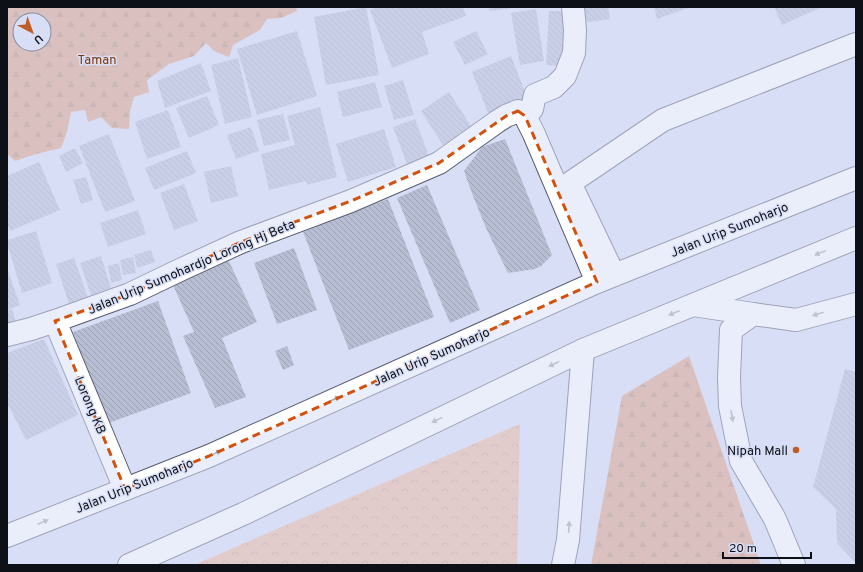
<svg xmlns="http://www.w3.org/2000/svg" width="863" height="572" font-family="Overpass,sans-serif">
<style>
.forest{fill:url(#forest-firs);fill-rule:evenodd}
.park{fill:url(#park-crowns)}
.building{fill:url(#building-back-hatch)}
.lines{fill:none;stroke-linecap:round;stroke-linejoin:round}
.minor-casing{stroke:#565b6f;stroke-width:24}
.highway-casing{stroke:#565b6f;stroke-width:24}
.minor{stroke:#fff;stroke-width:22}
.highway{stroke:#fff;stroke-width:22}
.oneway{fill:#9f9fa2}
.marked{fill:none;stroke:#d2520d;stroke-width:3;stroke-dasharray:8 5;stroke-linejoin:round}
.poi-dot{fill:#bf5c23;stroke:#d8def5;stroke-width:1.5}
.labels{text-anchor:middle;stroke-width:3;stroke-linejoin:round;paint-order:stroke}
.park-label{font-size:13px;fill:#813706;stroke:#d8def5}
.street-label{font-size:13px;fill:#0e1017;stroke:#d8def5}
.poi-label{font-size:13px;fill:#0e1017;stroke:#d8def5;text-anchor:end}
</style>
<defs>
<pattern id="forest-firs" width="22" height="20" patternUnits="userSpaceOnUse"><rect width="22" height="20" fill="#db9d7f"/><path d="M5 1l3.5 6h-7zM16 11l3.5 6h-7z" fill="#bb866d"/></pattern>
<pattern id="park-crowns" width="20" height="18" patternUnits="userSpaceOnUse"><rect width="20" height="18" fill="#edb498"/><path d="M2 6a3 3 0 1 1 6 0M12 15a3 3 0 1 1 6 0" fill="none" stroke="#ca9a82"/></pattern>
<pattern id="building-back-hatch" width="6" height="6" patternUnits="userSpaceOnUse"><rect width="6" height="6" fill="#b7bdd3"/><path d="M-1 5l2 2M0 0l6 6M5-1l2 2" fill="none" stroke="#9ca1b4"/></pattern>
</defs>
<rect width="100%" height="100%" fill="#d8def5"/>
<path class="forest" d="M7,7H296L297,11L281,18L267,19L260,30L233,45L229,57L214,51L206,43L194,56L169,64L147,80L149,92L134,97L130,111L129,129L112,128L101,117L88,122L85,110L71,112L67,132L61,148L36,154L15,161L7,154ZM20,20H44V44H20Z
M689,356L761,565H591L622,396Z"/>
<path class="park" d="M520,424L517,565H194Z"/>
<path class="building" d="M366,7L379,75L326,85L314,17Z
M379,7H463L466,16L422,32L429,54L392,68L370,10Z
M489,7H513V8L490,11Z
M580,7H608L610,19L581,23Z
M654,7H691L657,19Z
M774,7H822L782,25Z
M536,9L544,61L520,65L511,13Z
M549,11H568L566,66L546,65Z
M297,31L317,96L257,115L237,49Z
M476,31L488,54L465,65L453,42Z
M511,56L527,97L488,113L472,72Z
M238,58L252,117L225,124L211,65Z
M201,63L211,91L165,108L157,81Z
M403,80L414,115L394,120L384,86Z
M375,82L382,107L343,117L337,92Z
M449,92L471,126L443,145L421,111Z
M207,96L219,125L189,138L176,108Z
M320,107L337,177L307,185L306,181L269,190L261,154L295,145L287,116Z
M168,110L181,147L147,159L135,122Z
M283,114L290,140L264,146L257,120Z
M415,119L430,159L408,167L393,127Z
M251,127L259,151L236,159L227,135Z
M384,129L396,167L348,182L336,144Z
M109,134L135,201L105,212L79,146Z
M505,139L552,255L541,266L535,269L508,273L486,228L473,196L464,171L482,147Z
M75,148L83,163L66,172L59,156Z
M187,151L196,173L154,190L145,168Z
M39,162L60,210L10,231L7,223V176Z
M231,166L238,196L211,203L204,172Z
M86,177L93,200L81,204L73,180Z
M184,184L198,221L174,230L160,193Z
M427,185L480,310L450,323L397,198Z
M388,199L434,317L349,350L303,232Z
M138,210L146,234L108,247L100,223Z
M36,231L52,283L22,293L7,243V240Z
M294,248L317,310L277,324L254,263Z
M151,250L155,262L137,268L134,255Z
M101,256L111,288L91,295L80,263Z
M133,257L136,273L123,275L120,260Z
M74,258L88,298L69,304L56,264Z
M228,259L257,322L222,338L246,397L215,408L183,336L194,332L173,285Z
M119,263L122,280L111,283L108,266Z
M7,268L20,305L7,310Z
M158,301L191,393L106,424L73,332Z
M12,309L16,322L7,325V311Z
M44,339L78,415L26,440L7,403V353Z
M287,346L294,365L283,370L275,351Z
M845,369L856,372V563L837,543L836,509L813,487Z"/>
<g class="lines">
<g class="minor-casing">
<path id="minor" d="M525,116L532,109L535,95L554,87L565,76L574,53L575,30L573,7
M614,275L570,183L663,120L856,44
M693,305L753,314
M55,321L125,489
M7,335L31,329L55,321L130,294L180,270L241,242L351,201L439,163L498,121L506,116L518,111L525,116L534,134L597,282
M563,565L568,540L583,350
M794,565L775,519L741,461L730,406L729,377L731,330L753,314L796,320L856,304"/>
</g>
<g class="highway-casing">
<path id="highway" d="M7,536L209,456L597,282L856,178
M129,565L243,514L583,350L856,238"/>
</g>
<use href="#minor" class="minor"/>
<use href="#highway" class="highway"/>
</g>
<defs><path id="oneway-solid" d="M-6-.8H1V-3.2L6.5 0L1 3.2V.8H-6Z"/></defs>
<g class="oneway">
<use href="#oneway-solid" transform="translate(820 253) rotate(158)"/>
<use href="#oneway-solid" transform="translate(674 313) rotate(158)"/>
<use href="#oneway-solid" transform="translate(818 314) rotate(164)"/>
<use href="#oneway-solid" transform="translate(504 323) rotate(-24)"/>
<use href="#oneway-solid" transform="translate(554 364) rotate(154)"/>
<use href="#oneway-solid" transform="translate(335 399) rotate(-24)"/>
<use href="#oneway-solid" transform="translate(732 416) rotate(79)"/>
<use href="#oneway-solid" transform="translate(437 420) rotate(154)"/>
<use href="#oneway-solid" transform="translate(216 453) rotate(-24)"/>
<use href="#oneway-solid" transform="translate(43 522) rotate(-22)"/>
<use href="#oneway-solid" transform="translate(569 527) rotate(-86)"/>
</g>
<path d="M0 0H863V572H0ZM518,111L525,116L597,282L209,456L125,489L55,321L130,294L241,242L351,201L439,163L506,116Z" fill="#d8def5" fill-opacity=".55" fill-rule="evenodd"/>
<path class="marked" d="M518,111L525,116L597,282L209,456L125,489L55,321L130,294L241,242L351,201L439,163L506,116Z"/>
<circle class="poi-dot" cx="796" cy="450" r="4"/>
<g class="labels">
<g class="park-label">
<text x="97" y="64">Taman</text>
</g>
<g class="street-label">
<text transform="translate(729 229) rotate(-22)" y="5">Jalan Urip Sumoharjo</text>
<text transform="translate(191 266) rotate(-23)" y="5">Jalan Urip Sumohardjo Lorong Hj Beta</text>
<text transform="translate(431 356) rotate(-24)" y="5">Jalan Urip Sumoharjo</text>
<text transform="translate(91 405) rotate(67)" y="5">Lorong KB</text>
<text transform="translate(134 485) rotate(-22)" y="5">Jalan Urip Sumoharjo</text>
</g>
<g class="poi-label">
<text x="788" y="455">Nipah Mall</text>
</g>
</g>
<rect width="863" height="572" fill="none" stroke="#0e1017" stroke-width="16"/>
<g transform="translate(32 32) rotate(139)"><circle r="19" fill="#d8def5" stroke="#878c9c"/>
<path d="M0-3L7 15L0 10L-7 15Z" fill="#bf5c23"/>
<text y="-6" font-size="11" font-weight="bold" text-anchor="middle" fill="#0e1017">U</text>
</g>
<path d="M723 552v6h88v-6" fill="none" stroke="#0e1017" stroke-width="2"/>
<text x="729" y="552" font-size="12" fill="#0e1017" stroke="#d8def5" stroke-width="3" paint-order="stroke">20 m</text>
</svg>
